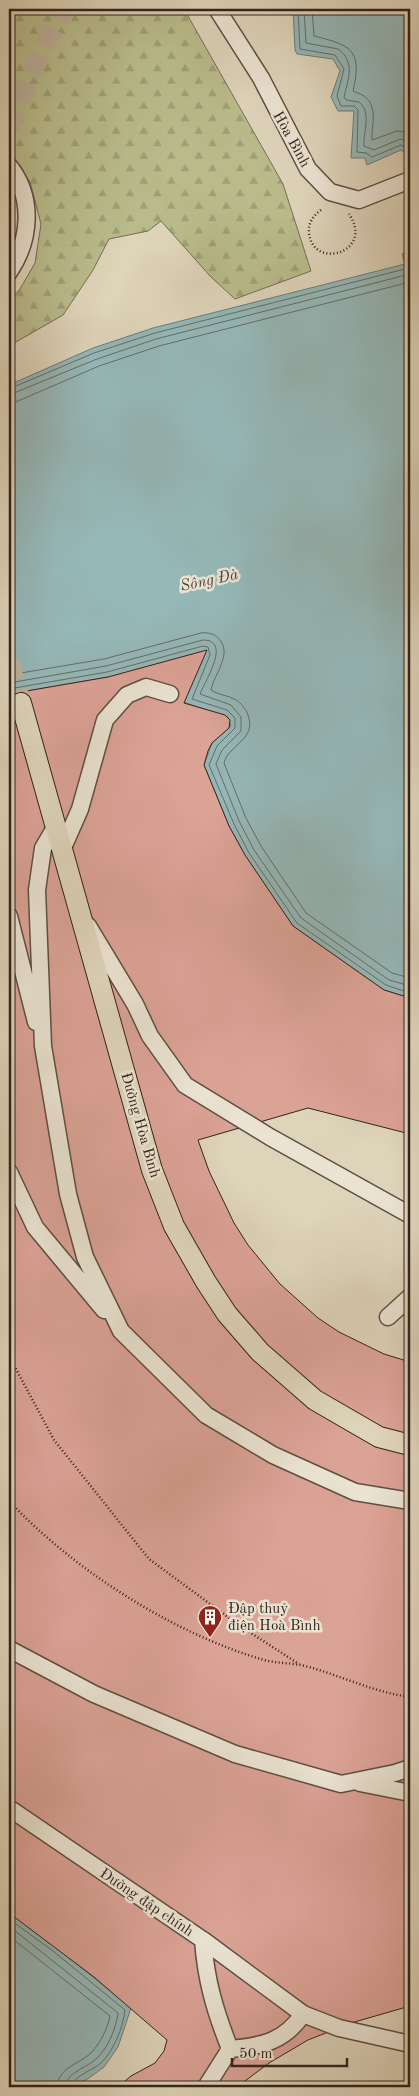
<svg xmlns="http://www.w3.org/2000/svg" width="419" height="2096" font-family="'Old Standard TT',serif">
<style>
.forest{fill:url(#forest-firs);stroke:#766e53}
.water{fill:#95b7b7;stroke:#6e7b79}
.lines{fill:none;stroke-linecap:round;stroke-linejoin:round}
.shore{stroke:#646c69;stroke-width:1}
.building{fill:#dba296;stroke:#33221b}
.major-tunnel{stroke:#bcb09a;stroke-width:20;stroke-dasharray:20 10;stroke-linecap:butt}
.minor-casing{stroke:#5e4e43;stroke-width:19}
.major-casing{stroke:#33221b;stroke-width:22}
.path{stroke:#33221b;stroke-width:2.5;stroke-dasharray:1 2.5;stroke-linecap:butt}
.minor{stroke:#eae3d2;stroke-width:16}
.major{stroke:#ded4ba;stroke-width:20}
.labels{text-anchor:middle;stroke-width:5;stroke-linejoin:round;paint-order:stroke}
.street-label{font-size:15px;fill:#33221b;stroke:#eae3d2}
.poi-label{font-size:15px;fill:#33221b;stroke:#eae3d2;text-anchor:start}
.water-label{font-size:16px;font-style:italic;fill:#4c4742;stroke:#eae3d2}
</style>
<defs>
<pattern id="forest-firs" width="22" height="20" patternUnits="userSpaceOnUse" patternTransform="scale(1.25)"><rect width="22" height="20" fill="#b9bb8b"/><path d="M5 1l3.5 6h-7zM16 11l3.5 6h-7z" fill="#a0a077"/></pattern>
</defs>
<rect width="100%" height="100%" fill="#ded4ba"/>
<filter id="stains"><feTurbulence type="fractalNoise" baseFrequency=".004" numOctaves="4"/><feColorMatrix values="0 0 0 0 .2 0 0 0 0 .09 0 0 0 0 .02 0 0 0 .5 -.17"/></filter>
<radialGradient id="worn" r=".72"><stop offset=".6" stop-color="#630" stop-opacity="0"/><stop offset="1" stop-color="#630" stop-opacity=".3"/></radialGradient>
<path class="forest" d="M9,9H184L283,184L311,271L235,299L211,277L161,221L148,231L109,239L93,270L63,315L9,346V302L20,289L35,263L41,224L30,182L9,151Z"/>
<path class="water" d="M293,9H410V157L401,150L367,165L365,158H351L354,111H338L331,97L340,71L333,59L297,54L295,50Z
M410,248V998L384,990L293,926L245,855L229,826L204,765L212,743L231,726L228,717L108,677L9,694V385L93,348L153,328L405,264L402,254Z
M9,1913L56,1947L131,2008L118,2047L104,2067L89,2078L73,2087H9Z"/>
<g class="lines">
<path class="shore" d="M298,9L300,49L335,55L344,69L337,96L341,106H354L358,110L357,152L366,153L372,157L401,145L410,150
M304,9L306,43L338,49C356,62 348,79 344,97L346,100L359,102C372,112 363,132 364,146L374,150L400,139L410,142
M312,9L314,36C350,45 363,49 353,91C357,93 361,94 364,96C379,107 371,126 372,140L397,131L410,133
M9,389L94,353L155,333L405,269L410,265L408,256L410,254
M9,395L97,359L156,339L410,274
M9,403L18,401L99,366L159,346L410,282
M9,675L104,659L201,633C208,632 215,634 219,639C233,654 214,674 211,690C218,695 228,695 236,700C241,703 246,709 248,715C257,740 229,744 224,763L246,818L261,846L306,913L392,973L410,978
M9,683L106,666L203,640C232,640 205,681 200,694L231,705L241,717V731L222,750L216,764L239,821L254,850L301,918L389,980L410,986
M9,689L107,672L203,646L208,647L210,655L192,699L227,710L235,718V728L217,746L209,765L234,824L249,853L297,923L386,985L410,993
M9,1919L53,1951L125,2010C123,2028 114,2050 101,2063C93,2070 72,2077 71,2087
M9,1926L118,2013C116,2029 108,2048 96,2059C86,2068 66,2073 65,2087
M9,1936L110,2016C107,2029 101,2042 92,2052C80,2064 58,2067 57,2087"/>
</g>
<path class="building" d="M207,650L184,703L225,715L230,720L229,728L212,743L208,751L204,765L229,826L245,855L293,926L384,990L410,998V1134L308,1108L198,1140L209,1171L234,1223L248,1245L280,1284L318,1318L339,1332L384,1354L410,1362V2006L351,2023L308,2040L269,2063L237,2087H118L131,2076L155,2063L164,2051L167,2040L94,1977L9,1913V694L108,677Z"/>
<g class="lines">
<path class="major-tunnel" d="M9,129L34,66L64,9
M9,661L21,703"/>
<g class="minor-casing">
<path id="minor" d="M217,9L261,78L308,169L330,192L359,200L410,180
M9,166C34,197 31,240 9,272
M56,826L43,848L37,890L43,1046L68,1194L85,1257L121,1331L206,1415L273,1455L355,1492L410,1501
M62,850L80,809L105,720L127,695L146,687L170,694
M9,916L36,1022
M88,926L135,1004L150,1036L185,1085L270,1137L410,1215
M9,1172L35,1227L104,1310
M388,1317L410,1297
M9,1649L94,1694L235,1754L341,1784L395,1773L410,1768
M360,1783L410,1793
M9,1808L203,1940C206,1981 215,2011 230,2049L206,2087
M203,1940L303,2014L339,2028L410,2044
M230,2049C262,2046 284,2042 303,2014"/>
</g>
<g class="major-casing">
<path id="major" d="M21,703L152,1170L174,1226L206,1282L227,1314L260,1352L315,1400L379,1437L410,1445"/>
</g>
<path class="path" d="M321,210C313,216 308,223 309,233C313,271 375,252 349,214
M9,1356L54,1440L149,1559L240,1626L299,1664
M9,1501C74,1570 172,1633 264,1660C276,1663 289,1663 301,1665C338,1674 372,1692 410,1697"/>
<use href="#minor" class="minor"/>
<use href="#major" class="major"/>
</g>
<defs>
<g id="building-pin" transform="scale(1.25)"><path d="M0 17L-7.5 6A9.5 9.5 0 1 1 7.5 6Z" fill="#8f2418" stroke="#eae3d2"/><path d="M-4-6H4V6H1V3H-1V6H-4ZM-2.5-4.3h1.7v1.8h-1.7ZM.8-4.3h1.7v1.8H.8ZM-2.5-1h1.7V.8h-1.7ZM.8-1h1.7V.8H.8Z" fill="#fff"/></g>
</defs>
<g fill-rule="evenodd">
<use href="#building-pin" x="210" y="1617"/>
</g>
<g class="labels">
<g class="street-label">
<text transform="translate(292 139) rotate(61)" y="5">Hòa Bình</text>
<text transform="translate(141 1125) rotate(74)" y="5">Đường Hòa Bình</text>
<text transform="translate(147 1902) rotate(34)" y="5">Đường đập chính</text>
</g>
<g class="poi-label">
<text x="228" y="1613">Đập thuỷ<tspan x="228" dy="17">điện Hoà Bình</tspan></text>
</g>
<g class="water-label">
<text transform="translate(209 579) rotate(-12)" y="6">Sông Đà</text>
</g>
</g>
<rect width="419" height="2096" fill="none" stroke="#ded4ba" stroke-width="30"/>
<rect x="10" y="10" width="399" height="2076" fill="none" stroke="#33221b" stroke-width="2.5"/>
<rect x="15" y="15" width="389" height="2066" fill="none" stroke="#33221b"/>
<path d="M232 2058v8h115v-8" fill="none" stroke="#33221b" stroke-width="2.5"/>
<text x="239" y="2058" font-size="15" fill="#33221b" stroke="#eae3d2" stroke-width="4" paint-order="stroke">50 m</text>
<rect width="100%" height="100%" filter="url(#stains)"/>
<rect width="100%" height="100%" fill="url(#worn)"/>
</svg>
